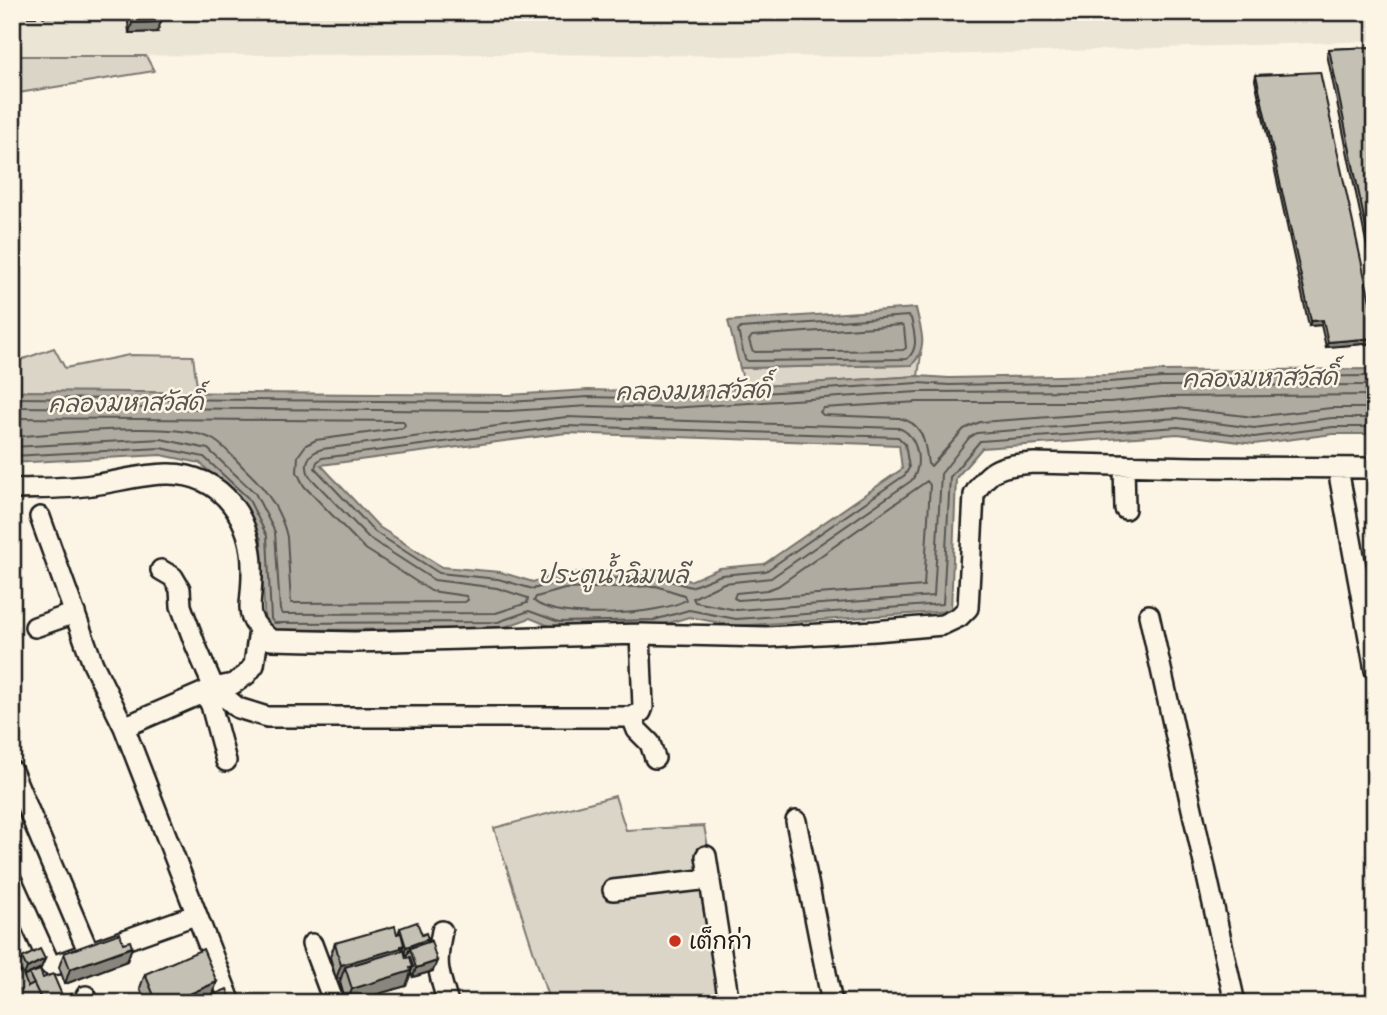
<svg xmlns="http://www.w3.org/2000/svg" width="1387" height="1015" font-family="Mynerve,'Playpen Sans Thai',sans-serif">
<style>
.built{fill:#ebe5d6}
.green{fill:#dbd5c8;stroke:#7c7872;stroke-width:2}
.water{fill:#b0aba1;stroke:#75726c;stroke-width:2;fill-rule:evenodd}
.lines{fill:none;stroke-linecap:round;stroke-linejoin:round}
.shore{stroke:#575551;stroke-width:2}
.minor-casing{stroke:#1c1c1c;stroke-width:24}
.minor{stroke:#fcf5e5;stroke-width:19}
.rail{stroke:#1c1c1c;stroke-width:4.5;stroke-dasharray:10 5;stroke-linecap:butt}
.wall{fill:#a9a59a;stroke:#1c1c1c;stroke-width:2}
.shaded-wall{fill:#89867d;stroke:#1c1c1c;stroke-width:2}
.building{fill:#c4c0b3;stroke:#1c1c1c;stroke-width:2}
.poi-dot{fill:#c8321e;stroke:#fcf5e5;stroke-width:2.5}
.labels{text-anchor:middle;stroke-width:5;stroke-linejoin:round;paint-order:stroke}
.poi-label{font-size:23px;fill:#1c1c1c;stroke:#fcf5e5;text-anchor:start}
.water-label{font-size:24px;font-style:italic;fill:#575551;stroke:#fcf5e5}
</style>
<rect width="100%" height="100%" fill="#fcf5e5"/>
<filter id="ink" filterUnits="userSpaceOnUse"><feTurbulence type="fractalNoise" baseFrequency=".0143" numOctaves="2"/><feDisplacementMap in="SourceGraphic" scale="14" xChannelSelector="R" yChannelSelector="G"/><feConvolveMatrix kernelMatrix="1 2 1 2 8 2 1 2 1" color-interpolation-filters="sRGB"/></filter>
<g filter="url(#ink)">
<path class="built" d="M12,12H1375V41L884,57L513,54L12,56Z"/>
<path class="green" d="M12,56H146L154,71L12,94Z
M54,348L65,368L129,355L193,356L198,394L12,391V363Z
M921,354L918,376L745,387L740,368L911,365Z
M615,796L626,830L704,826L738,1003H550L494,828Z"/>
<path class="water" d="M916,308C921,332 929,346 912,365L740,368L728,321Z
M1375,369V434H1333L1254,444L1178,434L982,448L956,478L951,611L736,626L689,617L655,627L557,629L530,618L499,629L265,630L261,539L243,503L200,463L161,455L12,463V391L509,395L588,390L669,392L918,376L949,378L1109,375L1160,371ZM566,433L899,445L902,469L764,564L720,568L690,581L658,570L562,573L533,582L500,572L442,567L379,527L321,465Z"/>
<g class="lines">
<path class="shore" d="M908,316L911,318C914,333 920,348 907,359L748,361L745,359L738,331L741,328Z
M901,325L904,327L906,348L903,350L755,352L752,350L749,340L752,336Z
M1375,395L1162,397L1110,402H918L823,408L820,412L823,415L899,418C924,423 925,443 928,464L931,466L964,429L980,422L1177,408L1254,417L1331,408H1375
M12,398L509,402L588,397L669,399L918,383L949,385L1109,382L1161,378L1375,376
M12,407L509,411L589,406L670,408L918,392L1109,391L1161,386L1375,385
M12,418L403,421L405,425L403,428L316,440L306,445L298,456L297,472L304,486L364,548L431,591L466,596L468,600L465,602L291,603L287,537C282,513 266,489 249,473C238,463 227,448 214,440C178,419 57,434 12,437
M566,426L898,437L905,444L909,468L905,475L766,571L721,575L691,587L656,577L564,580L533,589L498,579L439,573L375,532L315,468L317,462L322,458Z
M12,447L161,439L208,449L255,493L275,532L280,610L282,614L496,613L527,603L528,598L497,588L434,580L369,538L310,477C303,464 308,453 322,449L566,417L898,428C918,433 924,467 911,481L771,578L724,583L693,598L695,602L737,610L934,596L941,474L969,438L977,433L1177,418L1254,428L1332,418H1375
M12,456L161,448L204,457L248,498L267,536L271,619L274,623L498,622L529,611L559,622L654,620L689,610L736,619L943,604L950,477L980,441L1178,427L1254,437L1333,427H1375
M927,481L930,485L924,586L738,600L734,598L736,593L767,590L778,586Z
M656,586L684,595L686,600C661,615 556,621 534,601L536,597L565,589Z"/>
<g class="minor-casing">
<path id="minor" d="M1124,465L1125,509
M1338,469L1375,670
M12,489C39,488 66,489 92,485C117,482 142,474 167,474C224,473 254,522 252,574C252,609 241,616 271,640L354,642L640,634L767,637L875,631L942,625L959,617L968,608L974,495C989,467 1004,465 1034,463L1195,467L1375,468
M40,517L93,664L124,727L231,1003
M161,570L173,577L180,589L181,606L195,644L214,688L238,708L267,717H632L641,712L643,707L640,634
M1149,615L1235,1003
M35,627L75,613
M204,692L211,705L226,761
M632,717L637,730L650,743L655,758
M124,727L214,688L233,684L246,675L254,665L259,630
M12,771L89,953
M796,821L832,1003
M706,856L729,1003
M12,881L50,965L58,964L195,915
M613,890L710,879
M442,931C435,965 438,971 448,1003
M312,944L334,1003
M86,996L88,1003"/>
</g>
<use href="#minor" class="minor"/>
<path class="rail" d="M12,16L325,12"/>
</g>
<path class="wall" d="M132,12L157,32L129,33L128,22Z
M1375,47V285L1327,54L1329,49Z
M1256,75L1375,324V343L1326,347L1321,325L1309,326L1255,80Z
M400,928L422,935L427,942L433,971L413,977L411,973L406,986L346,1003L340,982L341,978L336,979L330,957L335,943L398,934Z
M123,943L132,947L127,961L65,984L59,967L64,953Z
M22,958L45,959L41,968L30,974L43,978L63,998L76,1003H12L21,973L18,968Z
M145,974L212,995L232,1003H146L140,988Z"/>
<path class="shaded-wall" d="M161,22L157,32L129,33L132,23Z
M1323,320L1321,325L1309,326L1311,321Z
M1375,338V343L1326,347L1328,342Z
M428,939L425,949L410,948L407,955L403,956L406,947Z
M404,945L399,959L345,967L341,978L336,979L341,965Z
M132,947L127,961L65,984L70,969Z
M45,959L41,968L23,977L27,968Z
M437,961L433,971L413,977L416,968Z
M413,967L406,986L347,1003L352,989Z
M217,982L212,997L197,1003H169Z"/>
<path class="building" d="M132,12H160L161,22L132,23Z
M1375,47V271L1329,49Z
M1320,72L1375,324V338L1328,342L1323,320L1311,321L1256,75Z
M417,922L422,935L426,933L428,939L406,947L400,928Z
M395,926L397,934L401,933L404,945L401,946V948L341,965L335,943Z
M120,933L123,943L130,941L132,947L70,969L64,953Z
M431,941L437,961L416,968L410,948Z
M40,949L45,959L27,968L22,958Z
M203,949L217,982L169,1003H157L145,974Z
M404,950L406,958L410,957L413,967L410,968L411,971L352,989L345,967Z
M40,970L43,978L53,974L65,1002L43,1003L29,974Z
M22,972L28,987L34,984L43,1003H12V977Z
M227,989L232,1001L228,1003H200L199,1001Z
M72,994L76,1003H66L64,997Z
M137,999L139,1003H129Z"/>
</g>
<circle class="poi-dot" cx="675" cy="941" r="7"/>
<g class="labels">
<g class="poi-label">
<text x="689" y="949">เต็กก่า</text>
</g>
<g class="water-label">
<text transform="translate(1260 378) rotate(-1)" y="8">คลองมหาสวัสดิ์</text>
<text transform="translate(693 391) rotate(-1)" y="8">คลองมหาสวัสดิ์</text>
<text transform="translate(126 403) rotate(-1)" y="8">คลองมหาสวัสดิ์</text>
<text x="613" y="583">ประตูน้ำฉิมพลี</text>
</g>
</g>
<rect width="1387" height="1015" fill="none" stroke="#fcf5e5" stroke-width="42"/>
<rect x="21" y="21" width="1345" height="973" fill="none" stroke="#1c1c1c" stroke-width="2.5" filter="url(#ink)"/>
</svg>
